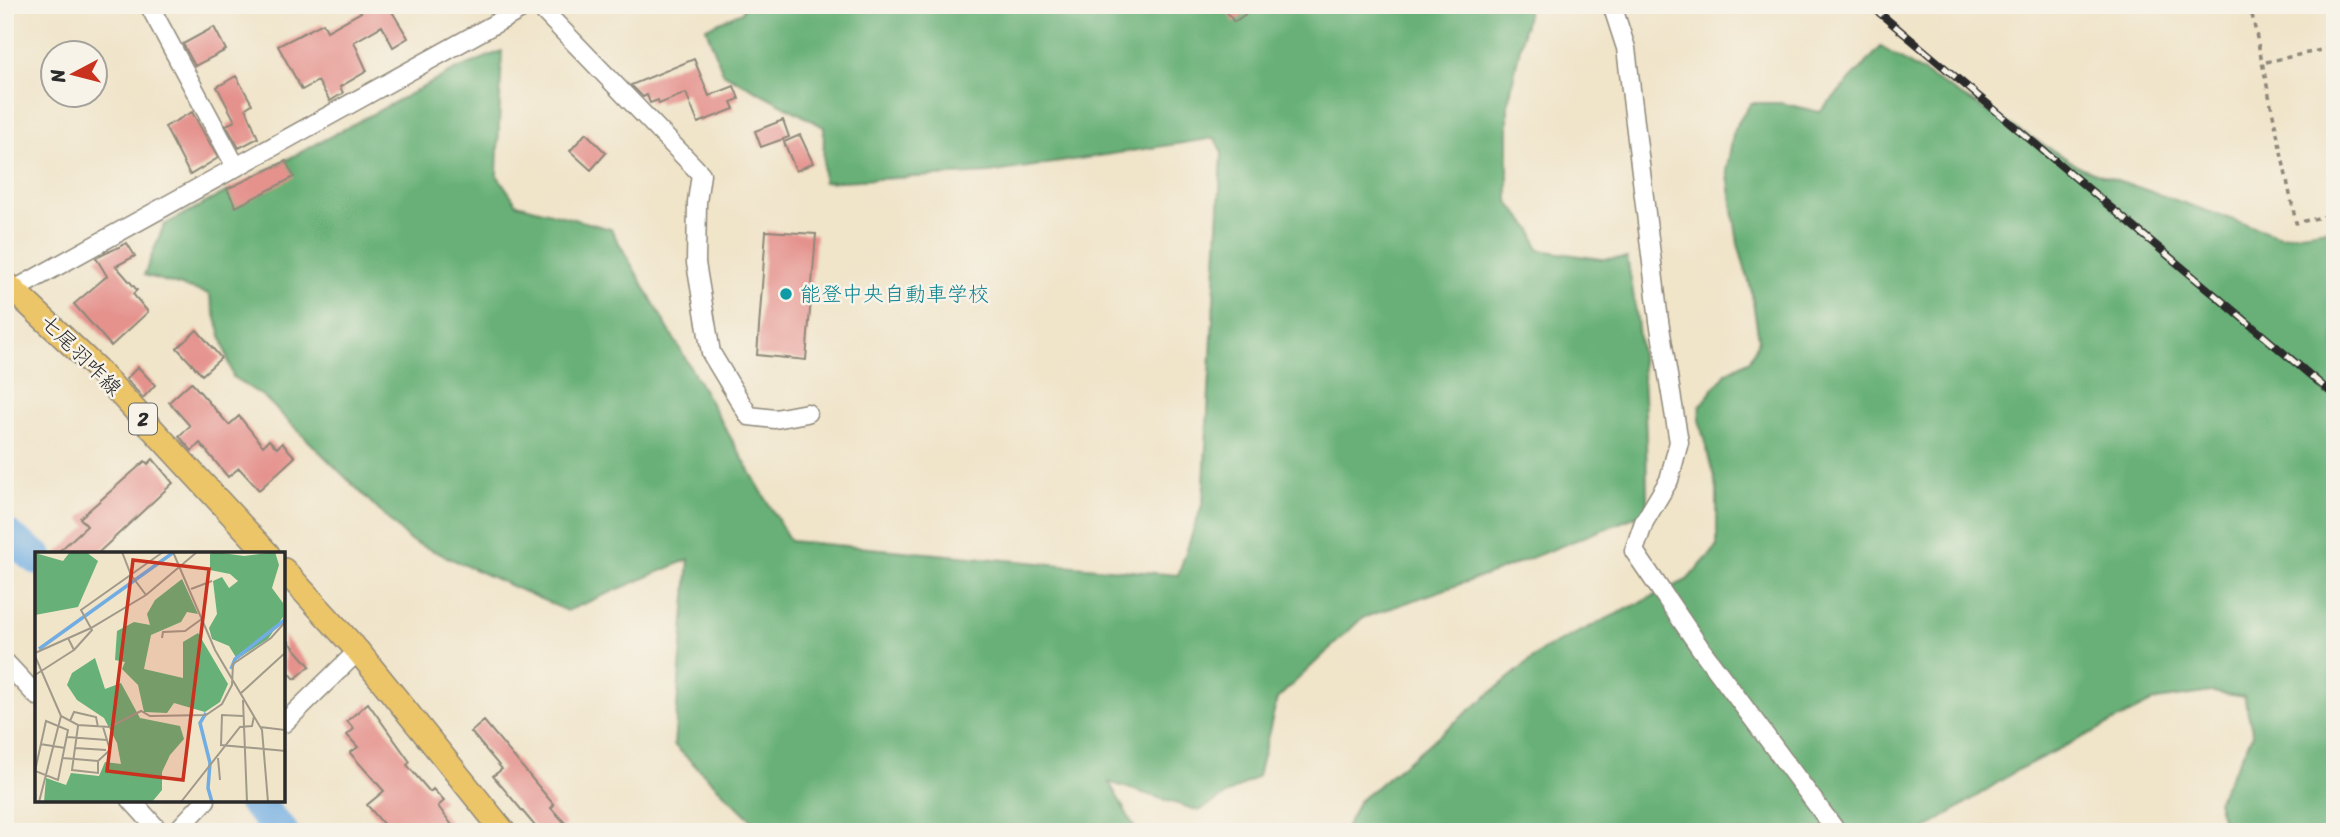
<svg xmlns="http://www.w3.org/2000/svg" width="2340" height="837" font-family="Sriracha,'Klee One',sans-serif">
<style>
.forest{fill:#67b077;stroke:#496e51;stroke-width:2}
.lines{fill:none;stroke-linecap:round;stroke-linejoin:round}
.river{stroke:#71ade2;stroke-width:33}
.building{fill:#e5928d}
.minor-casing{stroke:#8e887a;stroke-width:21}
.major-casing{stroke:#8e887a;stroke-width:26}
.path{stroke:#8e887a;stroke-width:3.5;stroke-dasharray:5 5;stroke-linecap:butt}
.minor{stroke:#fff;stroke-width:18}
.major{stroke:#edc569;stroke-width:23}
.rail-casing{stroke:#2b2b2b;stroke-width:8}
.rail{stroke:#f7f3e8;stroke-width:5;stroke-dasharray:16;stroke-linecap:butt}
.culture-dot{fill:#0f9aa8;stroke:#f7f3e8;stroke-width:2.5}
.labels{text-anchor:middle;stroke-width:5;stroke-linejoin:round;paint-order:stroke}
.shield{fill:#f7f3e8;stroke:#686764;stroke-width:2}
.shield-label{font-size:19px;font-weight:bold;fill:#2b2b2b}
.culture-label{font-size:21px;fill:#0d838f;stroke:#f7f3e8;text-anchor:start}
.street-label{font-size:21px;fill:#2b2b2b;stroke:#f7f3e8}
.inset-river{fill:none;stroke:#71ade2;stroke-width:3.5}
.inset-road{fill:none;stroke:#a19a8a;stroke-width:2}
.view{fill:#c8321e;fill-opacity:0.15;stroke:#c8321e;stroke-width:3.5}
.inset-edge{fill:none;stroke:#2b2b2b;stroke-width:3.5}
</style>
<rect width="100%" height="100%" fill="#f7f3e8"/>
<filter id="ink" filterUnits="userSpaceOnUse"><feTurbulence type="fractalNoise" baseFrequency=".0143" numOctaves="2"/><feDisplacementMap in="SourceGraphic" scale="14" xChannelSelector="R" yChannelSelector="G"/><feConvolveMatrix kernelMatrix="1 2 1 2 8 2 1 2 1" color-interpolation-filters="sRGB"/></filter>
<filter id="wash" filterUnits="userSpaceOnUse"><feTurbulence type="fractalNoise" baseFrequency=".00686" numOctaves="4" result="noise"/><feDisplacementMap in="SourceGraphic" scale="28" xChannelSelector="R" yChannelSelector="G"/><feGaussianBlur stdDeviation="1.57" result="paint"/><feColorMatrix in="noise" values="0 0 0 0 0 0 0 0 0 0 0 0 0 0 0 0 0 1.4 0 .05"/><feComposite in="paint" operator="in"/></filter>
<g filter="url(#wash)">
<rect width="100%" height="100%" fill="#f0e4c9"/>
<path class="forest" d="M745,5H1529L1508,104V202L1532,230L1539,250L1601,259L1627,258C1644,344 1647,425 1647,512L1498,571L1362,618L1277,699L1258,776L1199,811L1109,782L1137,832H764L674,745L689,559L567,611L409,540L264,397L233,377L209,294L144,275L164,225L457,69L502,51L497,175L517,204L611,229L790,541L1178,575L1203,502L1222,153L1215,138L989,173L823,182L824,127L723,73L706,28L742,12Z
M1881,47L2082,168L2280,236L2335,228V832H2226L2217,801L2253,734L2244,697L2211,692L2157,700L2019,769L1921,832H1344L1358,802L1544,649L1687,580L1717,547V489L1699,420L1700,406L1726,373L1750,360L1759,340L1751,289L1738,244L1727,168L1734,129L1751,103H1781L1820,112Z"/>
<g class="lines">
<path class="river" d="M5,534L37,558
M253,800L282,832"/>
</g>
<g id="blocks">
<path class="building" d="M357,5H388L408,38L393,47L382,26L354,42L367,71L340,87L343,93L330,101L318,81L302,90L278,46L323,23L327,31L361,12Z
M1222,5H1259L1234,22Z
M214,27L226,50L195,66L183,44Z
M694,59L709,96L734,86L739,99L731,102L734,109L698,123L686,93L659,104L658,100L650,103L647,95L643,97L631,85Z
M236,76L252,104L246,108L258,138L239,148L226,125L235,121L217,87Z
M192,112L218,158L190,175L165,127Z
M783,120L789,137L761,147L755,131Z
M586,133L606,153L591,170L570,151Z
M800,135L813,163L796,171L784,142Z
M286,161L294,177L236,207L227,189Z
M766,231L816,234L806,360L757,355Z
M127,243L135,256L116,266L137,290L133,294L148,312L111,346L74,304L107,276L96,258Z
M197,330L221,358L202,375L177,348Z
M138,367L155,385L143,398L126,379Z
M191,382L229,425L239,416L263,446L269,440L277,448L282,443L295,457L259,490L239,468L228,477L200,443L192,451L179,436L190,426L169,402Z
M153,459L173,483L97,554H56L87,526L80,518L145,461L148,464Z
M284,636L310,666L295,679L284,667Z
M368,703L410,762L407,765L430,792L433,789L444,801L438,806L457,832H390L367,805L384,791L350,753L358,747L347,735L354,729L347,721Z
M484,721L554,805L551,808L566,824L557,832H540L493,776L502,769L471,732Z"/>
</g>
</g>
<g filter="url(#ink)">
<use href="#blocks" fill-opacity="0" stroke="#8e887a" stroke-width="2"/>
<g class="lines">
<g class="minor-casing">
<path id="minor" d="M149,5L236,167
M538,5L701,174L697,202L696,263L711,353L749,416L775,419L807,413
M1612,5L1626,48L1659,321L1679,442L1669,480L1644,522L1634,551L1701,649L1837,832
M5,295L529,5
M5,662L37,696
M284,723L358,651
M131,800L160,832
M176,832L206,800"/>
</g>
<g class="major-casing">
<path id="major" d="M5,282L97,369L268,554
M284,570L358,651L504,832"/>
</g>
<path class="path" d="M2250,5L2296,223L2335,214
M2266,62L2335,47"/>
<use href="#minor" class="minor"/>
<use href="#major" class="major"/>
<g class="rail-casing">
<path id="rail" d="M1870,5L2335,396"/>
</g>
<use href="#rail" class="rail"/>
</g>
</g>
<circle class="culture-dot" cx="786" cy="294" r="7"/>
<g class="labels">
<rect class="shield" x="129" y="403.5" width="28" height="31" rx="5"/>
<g class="shield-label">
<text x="143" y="426">2</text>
</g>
<g class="culture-label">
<text x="800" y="301">能登中央自動車学校</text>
</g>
<g class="street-label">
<text transform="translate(81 355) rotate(45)" y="7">七尾羽咋線</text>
</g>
</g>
<g transform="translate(35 552)">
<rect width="250" height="250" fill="#f0e4c9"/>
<path d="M35,0H51L63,9L43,55L0,63V1L28,9ZM180,0L209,4L240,0L244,13L237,36L248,51V65L233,87L202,107L194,94L177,87L174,76L182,62L178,29L187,25L194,36L203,29L195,22L175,18V2ZM147,27L163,62L152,60L146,70L116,83L109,117L148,126V90L163,81L193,132L185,150L170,160L139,151L132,161L109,160L103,133L87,117L90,110L80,108L82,79L99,70L115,73L112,62L120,48ZM60,106L70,137L86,131L105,166L145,174L149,187L135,203L127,220V238L117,250H9L11,226L31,233L36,221L64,224L70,210L86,212L82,191L69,166L42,148L32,133L37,121Z" fill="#67b077"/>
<path class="inset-river" d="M4,97L139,0M196,117L200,107L251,67M171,161L165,171L175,211L173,236L177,250"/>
<path class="inset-road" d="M87,0L96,23L111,43M138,0L180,98L227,178L233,250M156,37L177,29M127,86L128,80L150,79L168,66M39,98L57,78L46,58L128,0M0,101L56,76L111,43L162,0M0,104L26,164L43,173L75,175L106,159L115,164L171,163L187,152L197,133L198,112L236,86L251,69M0,123L39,98L33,86M205,142L251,100M208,148L212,250M208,164L187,163L186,193L251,199M11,169L33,178L23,228L0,219ZM35,169L39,160L61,165L63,175M43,174L37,218L63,221V209L75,198L68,175M225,175L250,178M32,185L72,188M5,192L30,196M40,196L71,198M28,206L63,209M183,206L185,228M4,250L26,164M146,250L205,175L217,174L219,164"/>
<path class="view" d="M98,8L174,17L148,228L72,219Z"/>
<rect width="250" height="250" class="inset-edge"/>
</g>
<rect width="2340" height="837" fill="none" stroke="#f7f3e8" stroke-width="28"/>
<g transform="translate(74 74) rotate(263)"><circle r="33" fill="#f7f3e8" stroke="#a5a39c" stroke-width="2"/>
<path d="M0-5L12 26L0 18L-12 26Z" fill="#c8321e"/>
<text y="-10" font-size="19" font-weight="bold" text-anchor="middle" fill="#2b2b2b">N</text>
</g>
</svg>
